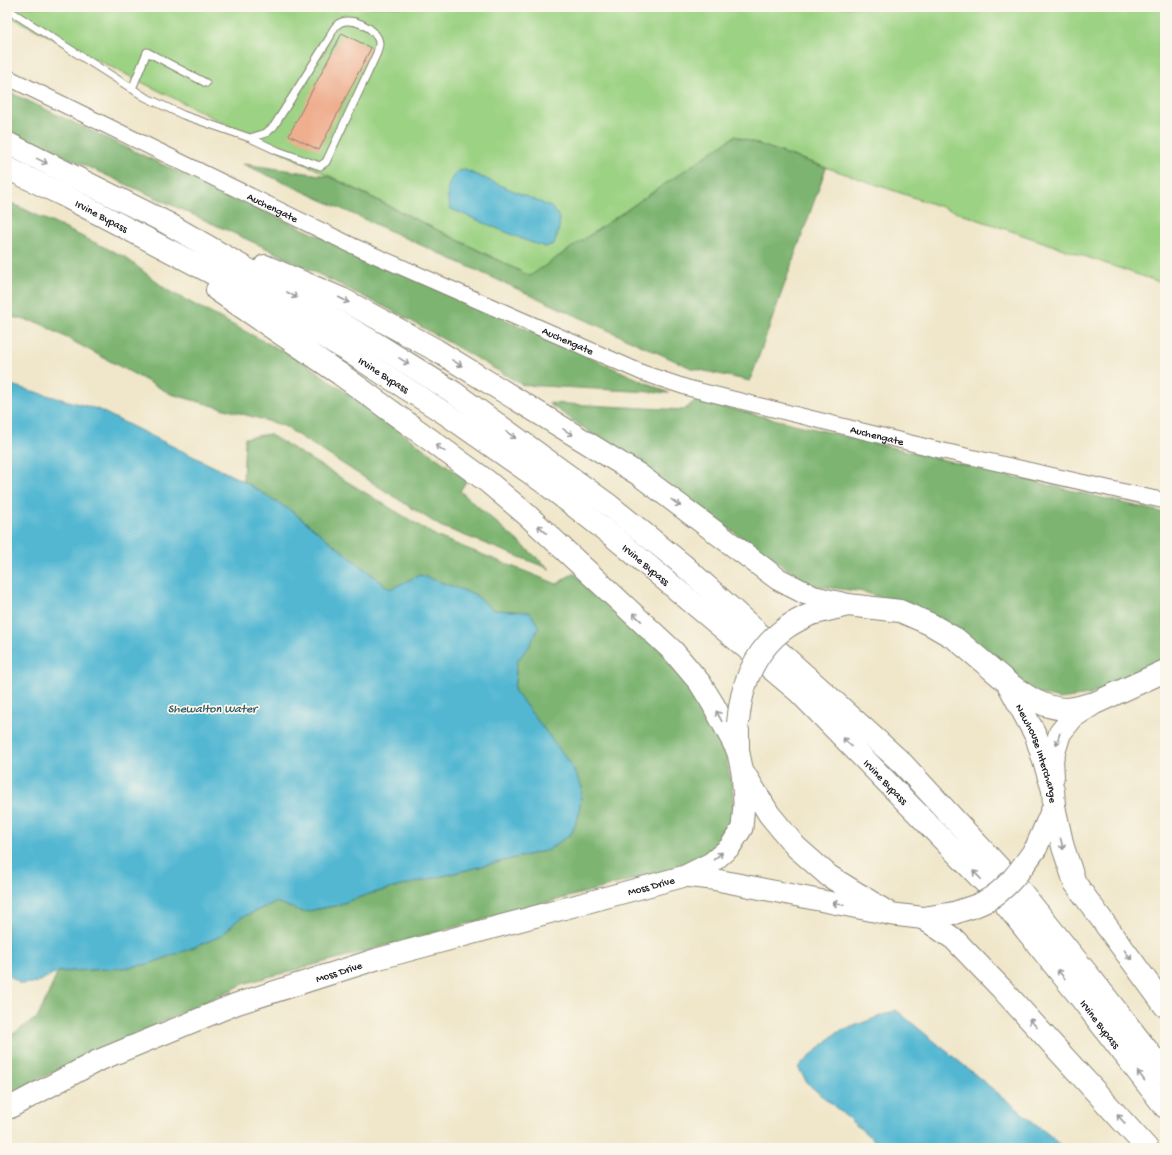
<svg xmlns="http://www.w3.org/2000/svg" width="1172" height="1155" font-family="'Gochi Hand',sans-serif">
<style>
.green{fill:#9cd283;stroke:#5c7750}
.forest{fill:#7db471;stroke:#4c6846}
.water{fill:#53b7d2;stroke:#386a77}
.building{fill:#efaf8f}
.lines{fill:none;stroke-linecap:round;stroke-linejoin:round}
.service-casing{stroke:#868274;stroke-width:9}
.minor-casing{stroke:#868274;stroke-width:17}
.secondary-casing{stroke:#868274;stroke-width:23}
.primary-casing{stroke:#868274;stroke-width:24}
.trunk-casing{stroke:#868274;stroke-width:24}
.service{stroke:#fff;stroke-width:7}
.minor{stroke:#fff;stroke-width:15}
.secondary{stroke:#fff;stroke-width:21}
.primary{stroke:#fff;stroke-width:22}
.trunk{stroke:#fff;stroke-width:22}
.primary-bridge-casing{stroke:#868274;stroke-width:24;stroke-linecap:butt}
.primary-bridge{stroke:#fff;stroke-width:22}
.oneway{stroke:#999}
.labels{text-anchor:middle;stroke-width:3.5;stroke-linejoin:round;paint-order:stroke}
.street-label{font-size:11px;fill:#1c1c1c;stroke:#fbf7ec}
.water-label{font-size:12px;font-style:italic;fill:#325a65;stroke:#fbf7ec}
</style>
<rect width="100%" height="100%" fill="#fbf7ec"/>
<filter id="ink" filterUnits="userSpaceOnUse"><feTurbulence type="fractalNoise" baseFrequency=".025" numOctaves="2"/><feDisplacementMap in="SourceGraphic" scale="8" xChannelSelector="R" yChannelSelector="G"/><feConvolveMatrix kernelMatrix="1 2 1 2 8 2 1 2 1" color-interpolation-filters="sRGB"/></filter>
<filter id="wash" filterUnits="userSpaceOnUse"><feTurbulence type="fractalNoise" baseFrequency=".012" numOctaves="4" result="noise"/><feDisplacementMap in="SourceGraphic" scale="16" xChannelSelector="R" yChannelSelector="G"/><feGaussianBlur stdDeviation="0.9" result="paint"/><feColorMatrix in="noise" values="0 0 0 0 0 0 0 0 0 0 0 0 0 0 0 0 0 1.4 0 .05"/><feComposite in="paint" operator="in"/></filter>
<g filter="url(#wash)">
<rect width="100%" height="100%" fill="#f0e7cb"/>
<path class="green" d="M7,7H1165V284L735,136L530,276L7,15Z"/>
<path class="forest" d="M7,91L210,187L669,393L523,385L401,315L266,248L7,130Z
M735,136L826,168L750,381L691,368L243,164L328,176L530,276Z
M7,201L125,257L167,290L305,363L467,480L460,491L550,569L440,526L282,425L171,394L39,323L7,316Z
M697,399L711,404L1165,513V663L1090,695L1060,699L1035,693L939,618L864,592L810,585L548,403L684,410Z
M269,434L438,537L557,584L573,573L673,658L701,697L726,757L733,793V816L725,839L706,856L662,872L246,983L30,1083L7,1097V1038L38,1017L58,972L122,968L149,964L221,936L240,918L276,902L303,912L334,906L369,894L548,850L572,833L579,814L582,787L570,763L514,690L517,661L530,645V612L493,610L474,594L420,575L390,589L293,512L243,481L245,438Z"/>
<path class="water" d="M465,170L549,206C564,215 560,229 554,244L545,247L527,241L451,209C445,194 446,182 458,171Z
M7,384L97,409L243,481L293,512L390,589L420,575L474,594L493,610L530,612L539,627L530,645L517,661L514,690L570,763L582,787L579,814L572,833L548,850L369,894L334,906L303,912L276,902L240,918L221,936L189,949L149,964L122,968L58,972L35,983L20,984L7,973Z
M896,1010L1065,1148H883L807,1083L798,1067L836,1033Z"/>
<g id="blocks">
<path class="building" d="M342,33L371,48L319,150L289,135Z"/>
</g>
</g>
<g filter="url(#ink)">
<use href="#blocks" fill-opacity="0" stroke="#868274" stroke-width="1"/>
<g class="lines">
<g class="service-casing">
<path id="service" d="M7,9L145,97L183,115L250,138L278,151L320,166L326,162L377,53C377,51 379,47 379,44C379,28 347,13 336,26C333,29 331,34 330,37L274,126L266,133L250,138
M132,89L147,52L206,83"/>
</g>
<g class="minor-casing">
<g id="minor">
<path id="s1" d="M7,77L351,245L643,373L688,388L935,449L1165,501"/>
</g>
</g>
<g class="secondary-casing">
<g id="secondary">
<path d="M685,876L712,879L889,914"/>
<path id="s2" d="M7,1109L97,1061L236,1004L377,959L685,876L711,863L730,847L742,828L744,803L742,770"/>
</g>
</g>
<g class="primary-casing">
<g id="primary">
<path id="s3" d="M811,614L848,605L900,611L930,624L956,639L1007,682L1021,708L1036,736L1053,790L1054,806L1036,848"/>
<path d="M1011,685C1028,697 1043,708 1065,709C1073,709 1082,706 1090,704"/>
<path d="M738,731V751L742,770L769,814L796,847L829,876L890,914L923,918L954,913"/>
<path d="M1053,777L1052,759L1060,733L1073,717L1095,703L1165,671"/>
</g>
</g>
<g class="trunk-casing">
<g id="trunk">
<path d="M7,143L167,223L375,343L453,392L610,506L682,564L902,763L1019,889L1094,982L1165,1073"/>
<path id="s4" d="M7,168L63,195L237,286L340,346L446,414L546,484L614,537L799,692L1001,899L1080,997L1165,1107"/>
<path d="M265,266L342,299L436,350L638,474L778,579L813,597L848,605"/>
<path d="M217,290L340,374L488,482L527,515L673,651L700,683L713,704L738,751"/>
<path d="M1054,806L1063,847L1075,883L1165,1006"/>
<path d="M923,918L954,939L1002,989L1147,1148"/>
</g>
</g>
<use href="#service" class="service"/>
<use href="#minor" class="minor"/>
<use href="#secondary" class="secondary"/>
<use href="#primary" class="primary"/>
<use href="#trunk" class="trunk"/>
<g class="primary-bridge-casing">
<path id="primary-bridge" d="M738,723C741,684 754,650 787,627C794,622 803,618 811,614
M954,913C964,909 975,907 984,902C1007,890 1022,868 1036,848"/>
</g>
<use href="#primary-bridge" class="primary-bridge"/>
</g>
<defs><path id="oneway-shaft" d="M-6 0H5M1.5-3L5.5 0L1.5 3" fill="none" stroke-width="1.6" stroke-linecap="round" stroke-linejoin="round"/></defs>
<g class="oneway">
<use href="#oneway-shaft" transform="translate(42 161) rotate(26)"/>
<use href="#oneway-shaft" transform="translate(292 295) rotate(30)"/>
<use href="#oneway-shaft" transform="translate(344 300) rotate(27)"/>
<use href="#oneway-shaft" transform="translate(404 361) rotate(32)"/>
<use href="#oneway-shaft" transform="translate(457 363) rotate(32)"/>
<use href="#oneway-shaft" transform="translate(568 432) rotate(32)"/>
<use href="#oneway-shaft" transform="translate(511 435) rotate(36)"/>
<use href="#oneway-shaft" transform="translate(440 448) rotate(-144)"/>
<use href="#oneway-shaft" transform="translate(676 503) rotate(37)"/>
<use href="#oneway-shaft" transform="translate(542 529) rotate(-137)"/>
<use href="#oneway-shaft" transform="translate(637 617) rotate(-137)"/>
<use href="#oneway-shaft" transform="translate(719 716) rotate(-118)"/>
<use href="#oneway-shaft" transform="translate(1058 739) rotate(108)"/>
<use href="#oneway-shaft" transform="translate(847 742) rotate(-134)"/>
<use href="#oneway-shaft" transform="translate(1062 844) rotate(75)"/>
<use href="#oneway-shaft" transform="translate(718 856) rotate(-40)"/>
<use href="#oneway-shaft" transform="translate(977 875) rotate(-134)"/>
<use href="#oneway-shaft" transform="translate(838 904) rotate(-169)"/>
<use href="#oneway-shaft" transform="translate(1128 955) rotate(53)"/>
<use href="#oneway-shaft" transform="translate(1061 974) rotate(-129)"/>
<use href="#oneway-shaft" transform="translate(1033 1023) rotate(-132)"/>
<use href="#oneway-shaft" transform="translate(1141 1076) rotate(-128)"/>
<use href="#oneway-shaft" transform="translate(1121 1119) rotate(-132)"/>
</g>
</g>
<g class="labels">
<g class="street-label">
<text dy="4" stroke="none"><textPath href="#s1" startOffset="296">Auchengate</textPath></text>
<text dy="4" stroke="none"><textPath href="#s4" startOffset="106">Irvine Bypass</textPath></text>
<text dy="4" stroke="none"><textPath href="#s1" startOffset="620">Auchengate</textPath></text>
<text dy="4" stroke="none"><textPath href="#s4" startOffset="430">Irvine Bypass</textPath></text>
<text dy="4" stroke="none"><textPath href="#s1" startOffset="944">Auchengate</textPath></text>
<text dy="4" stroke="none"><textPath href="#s4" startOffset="754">Irvine Bypass</textPath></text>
<text dy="4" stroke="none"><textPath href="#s3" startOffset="298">Newhouse Interchange</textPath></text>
<text dy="4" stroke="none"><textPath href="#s4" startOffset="1078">Irvine Bypass</textPath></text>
<text dy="4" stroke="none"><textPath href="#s2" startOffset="684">Moss Drive</textPath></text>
<text dy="4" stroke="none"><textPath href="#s2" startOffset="360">Moss Drive</textPath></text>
<text dy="4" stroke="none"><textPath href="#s4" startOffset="1402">Irvine Bypass</textPath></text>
</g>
<g class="water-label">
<text x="212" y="712">Shewalton Water</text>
</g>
</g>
<rect width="1172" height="1155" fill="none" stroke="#fbf7ec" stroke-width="24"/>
</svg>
